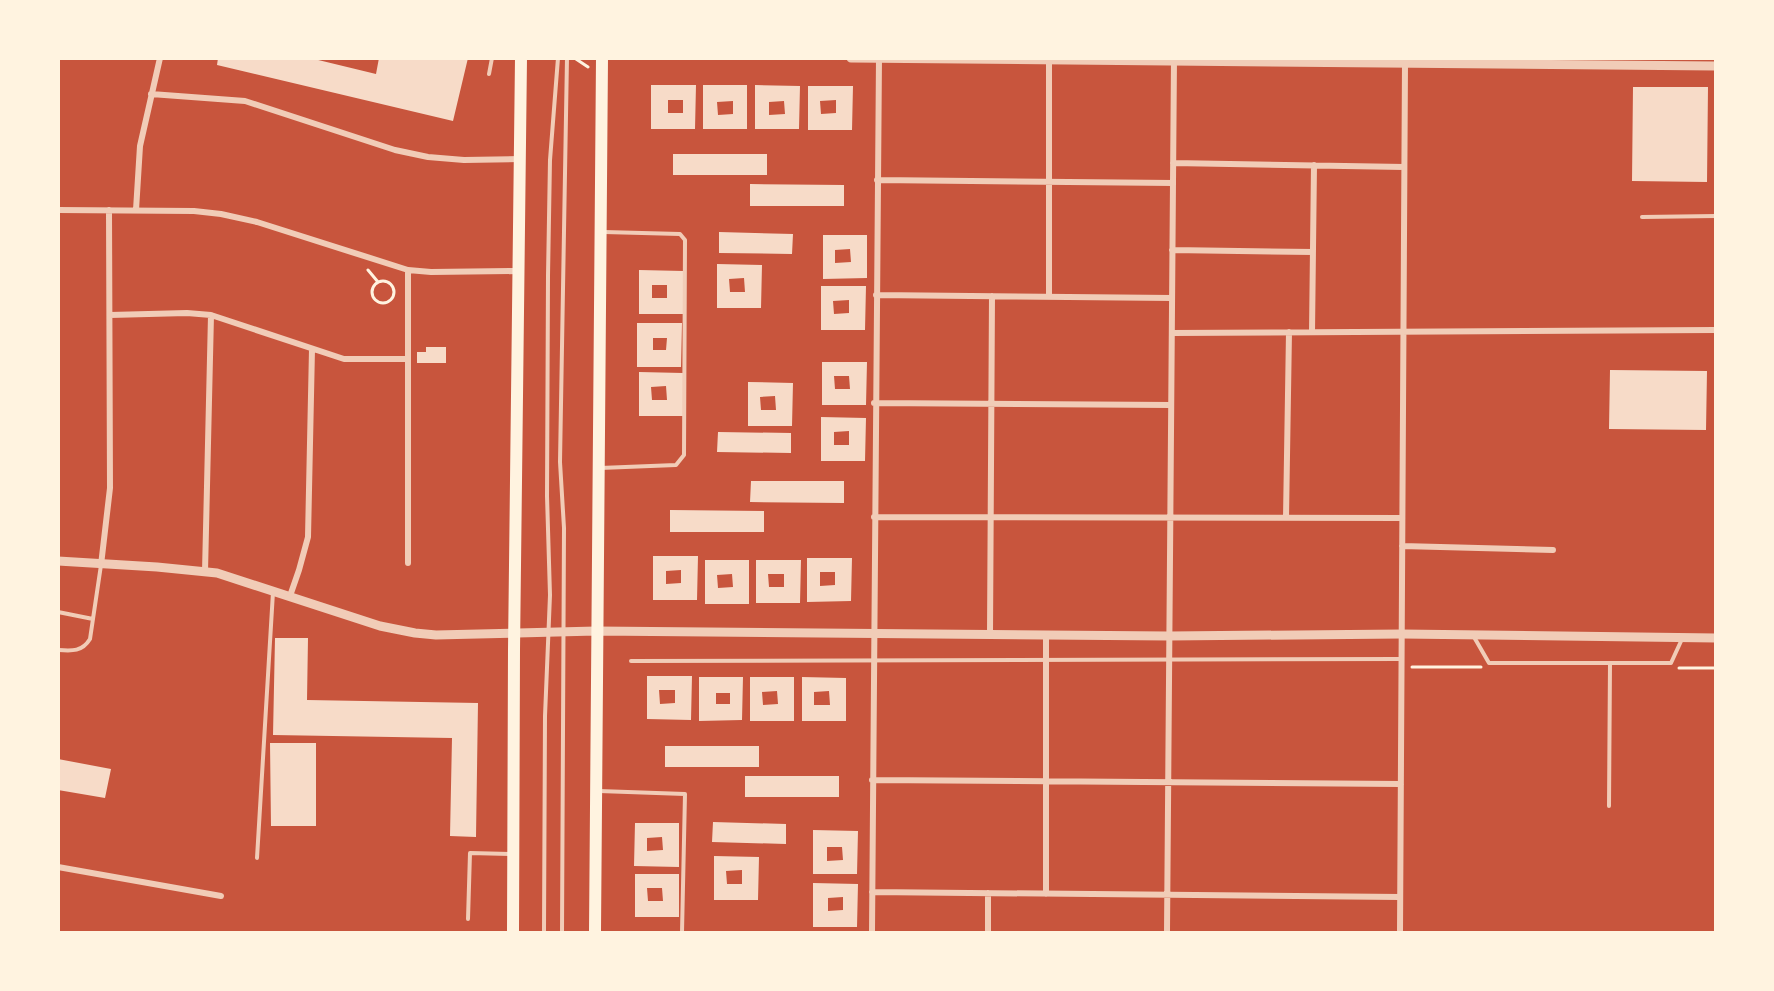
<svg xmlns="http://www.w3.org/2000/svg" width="1774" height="991" font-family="'DM Sans',sans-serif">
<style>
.building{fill:#f7dbc8;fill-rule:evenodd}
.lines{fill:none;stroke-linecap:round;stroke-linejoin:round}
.path{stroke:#fff3e0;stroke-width:3}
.service{stroke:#f1ccb7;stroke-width:4}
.minor{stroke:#f1ccb7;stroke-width:6}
.tertiary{stroke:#f1ccb7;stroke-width:9}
.primary{stroke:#fff3e0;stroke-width:12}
</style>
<rect width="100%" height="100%" fill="#c8553d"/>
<path class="building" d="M218,58H310L376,74L379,58H468L453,121L217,65Z
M651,85H696L695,129H651ZM668,100H683V113H668Z
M703,85H747V129H703ZM733,101V114L718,115L717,102Z
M755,85L800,86L799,129H755ZM784,101L785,114L769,115V102Z
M808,86H853L852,130H808ZM836,100V113L821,114L820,101Z
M1633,87H1708L1707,182L1632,181Z
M673,154H767V175H673Z
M750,184L844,185V206H750Z
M719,232L793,234L792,254L719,253Z
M823,235H867V278L823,279ZM850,249L851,262L835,263V250Z
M717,264L762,265L761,308H717ZM744,278L745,292H730L729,279Z
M639,270L684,271L683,314H639ZM652,285H667V298H652Z
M821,286H866L865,330H821ZM849,300V313L834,314L833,301Z
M637,323H682L681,367H637ZM653,338H667L666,350H653Z
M426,347H446V363H417V352H426Z
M822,362H867L866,405H822ZM834,376H849L850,389H835Z
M1610,370L1707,371L1706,430L1609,429Z
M639,372L683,373V416H639ZM666,386L667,400H652L651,387Z
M748,382L793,383L792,426H748ZM775,396L776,410H761L760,397Z
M821,417L866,418L865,461H821ZM849,431V445H834V432Z
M718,432L791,433V453L717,452Z
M751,481H844V503L750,502Z
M670,510L764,511V532H670Z
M653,556H698L697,600H653ZM681,570V583L666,584V571Z
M807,558H852L851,601L807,602ZM820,572H835V585L820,586Z
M705,560H749V604H705ZM732,574L733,587L718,588L717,575Z
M756,560H801L800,603H756ZM768,574H784V587H769Z
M275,638H308L307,700L478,703L476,837L450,836L452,738L273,735Z
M647,676H692L691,720L647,719ZM659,690H675V703L660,704Z
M699,677H743L742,720L699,721ZM716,693H730V704H716Z
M750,677H794V721H750ZM777,691L778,704L763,705L762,692Z
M802,677L846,678V721H802ZM829,691L830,705H814V692Z
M270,743H316V826H271Z
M665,746H759V767H665Z
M58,759L111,769L105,798L58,790Z
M745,776H839V797H745Z
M713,822L786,824V844L712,842Z
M635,823H679V867L634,866ZM662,837L663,850L647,851V838Z
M813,830L858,831L857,874H813ZM827,847H842L843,860L827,861Z
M714,856L759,857L758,900H714ZM742,870V884H727L726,871Z
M635,874H679V917H635ZM647,888H662L663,901H648Z
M813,883L858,884L857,927H813ZM843,897V910L828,911V898Z"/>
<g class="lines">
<path class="path" d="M576,59L588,67
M368,270L378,282
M372 292a11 11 0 1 1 22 0a11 11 0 1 1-22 0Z
M1412,667H1481
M1679,668H1716"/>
<path class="service" d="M489,74L492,58
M1642,217L1716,216
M600,468L676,465L684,455L685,240L680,234L604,232
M58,612L93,619
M1474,637L1489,663H1671L1682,639
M58,650C72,651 82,652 90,639L101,565
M631,661L1401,659
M599,791L685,794L682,932
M1609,806L1610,663
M257,858L273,592
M468,919L470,853L510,854
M544,932L545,716L550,595L547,496L548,276L550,160L558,58
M562,932L564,528L560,462L567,58"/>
<path class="minor" d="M151,94L245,101L395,150L428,157L464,160L520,159
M1173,163L1404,167
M877,180L1173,183
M58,210L194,211L221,214L257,222L408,270L431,272L519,271
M136,210L140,146L160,58
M1172,250L1313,252
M876,295L1172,298
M1049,297V60
M110,315L187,313L211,315L344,359H407
M1312,332L1314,165
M1172,333L1716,330
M874,403L1171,405
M874,517L1402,518
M1286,518L1289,332
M1402,546L1553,550
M408,563V270
M101,565L110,488L109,210
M205,572L211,315
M290,596L299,570L308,537L312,349
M990,634L992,296
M872,780L1401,784
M58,867L221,896
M872,892L1400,897
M1046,894V635
M872,932L879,58
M988,932V893
M1167,932L1174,58
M1400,932L1405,63"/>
<path class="tertiary" d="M851,58L1716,66
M58,561L157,567L217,573L380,626L415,633L436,635L596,631L1169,636L1402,634L1716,638"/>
<path class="primary" d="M513,932L514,650L521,58
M595,932L602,58"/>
</g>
<rect width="1774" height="991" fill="none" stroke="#fff3e0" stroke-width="120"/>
</svg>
